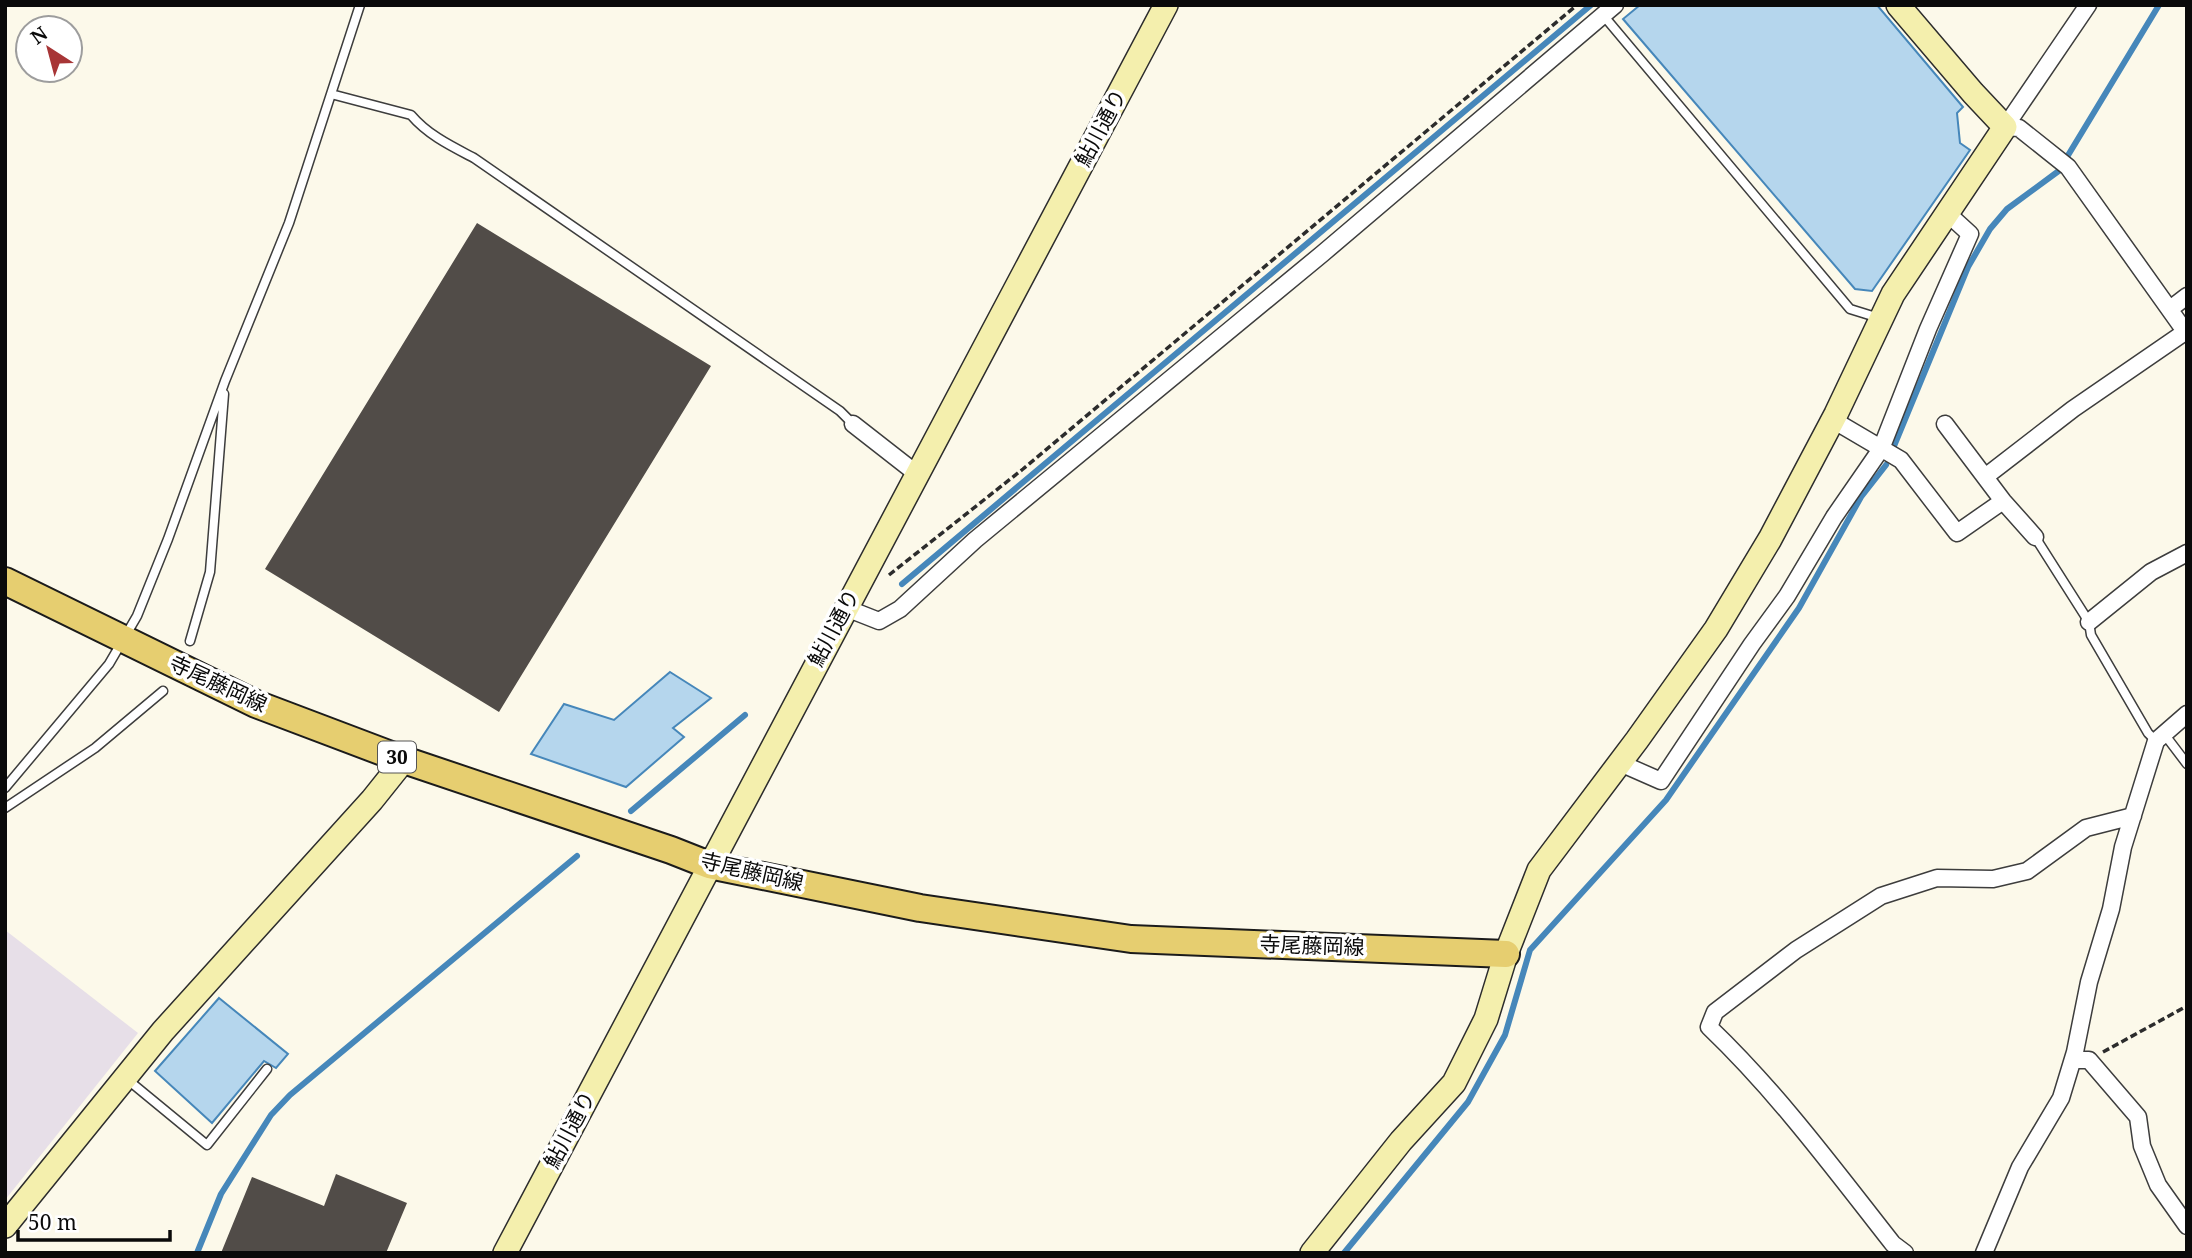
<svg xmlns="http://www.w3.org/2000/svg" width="2192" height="1258" font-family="'Noto Serif','Noto Sans JP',serif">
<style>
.industrial{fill:#e7dfe8}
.water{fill:#b5d6ed;stroke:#4687ba;stroke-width:2}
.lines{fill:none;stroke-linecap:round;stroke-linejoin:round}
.stream{stroke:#4687ba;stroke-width:6}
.building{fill:#514c48}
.lane-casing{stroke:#3d3d3d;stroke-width:11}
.street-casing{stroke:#3d3d3d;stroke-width:19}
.secondary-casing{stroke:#2c2c2c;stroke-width:26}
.primary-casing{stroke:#1b1b1b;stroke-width:30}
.path{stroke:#2c2c2c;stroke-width:3.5;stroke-dasharray:7 3.5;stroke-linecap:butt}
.lane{stroke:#fff;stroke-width:8}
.street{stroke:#fff;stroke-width:16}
.secondary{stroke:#f4efad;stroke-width:23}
.primary{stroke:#e6ce70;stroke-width:26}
.labels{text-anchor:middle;stroke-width:7;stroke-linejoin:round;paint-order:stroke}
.shield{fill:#fff;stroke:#545454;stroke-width:2}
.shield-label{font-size:19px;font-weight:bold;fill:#0a0a0a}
.street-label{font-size:21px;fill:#0a0a0a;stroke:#fff}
</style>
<rect width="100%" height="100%" fill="#fcf9ea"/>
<path class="industrial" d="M5,930L138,1033L5,1200Z"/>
<path class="water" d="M1640,5H1877L1963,107L1957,113L1960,143L1970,150L1872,291L1855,289L1623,19Z
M670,672L711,698L673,728L684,737L626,787L531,754L564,704L614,720Z
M219,998L288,1054L276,1068L264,1061L212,1123L155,1071Z"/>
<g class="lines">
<path class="stream" d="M2067,157L2159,5
M1894,446L1968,267L1990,229L2007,209L2060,170
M902,584L1591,5
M631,811L745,715
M197,1253L221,1194L271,1115L290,1095L577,856
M1344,1253L1468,1102L1505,1035L1530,950L1666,800L1799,608L1861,497L1886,465"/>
</g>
<path class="building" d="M477,223L711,366L499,712L265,569Z
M336,1174L407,1203L386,1253H221L252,1177L324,1206Z"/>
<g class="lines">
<g class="lane-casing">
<path id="lane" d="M1603,15L1850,309L1879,318
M331,94L411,115C428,135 451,146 474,158L840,411L853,424
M2035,537L2089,622L2091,635L2148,733L2156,741
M190,641L210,572L224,394
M2165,735L2187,764
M5,788L109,664L137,616L168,539L225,381L289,223L360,5
M5,808L95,748L163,691
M128,1080L207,1145L267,1069"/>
</g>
<g class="street-casing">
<path id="street" d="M2088,5L2005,127L2019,128L2068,167L2187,334
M2170,309L2187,296
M1833,420L1901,460L1957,533L2003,501
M853,424L917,474
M1945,424L2003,501L2035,537
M1985,477L2073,409L2185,332
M846,608L879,621L900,609L975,540L1322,254L1615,5
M2089,622L2151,572L2187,553
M1620,763L1661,781L1752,644L1787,596L1834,517L1881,449L1928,329L1970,234L1947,213
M2073,1060H2089L2138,1117L2142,1146L2158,1185L2187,1226
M1905,1253L1893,1244C1834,1169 1778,1093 1709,1027L1715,1012L1796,950L1881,896L1937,878L1993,879L2027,871L2086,828L2133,816
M1984,1253L2020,1167L2061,1098L2075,1052L2089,982L2111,909L2123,847L2156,741L2187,714"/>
</g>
<g class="secondary-casing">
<path id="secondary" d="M5,1226L163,1031L372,800L404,760
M505,1253L1166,5
M1312,1253L1401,1141L1454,1083L1486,1019L1506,954L1539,870L1637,740L1716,629L1770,539L1836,414L1893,294L2005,127L1973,93L1898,5"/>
</g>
<g class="primary-casing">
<path id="primary" d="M5,581L256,704L404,760L671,850L709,865L920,908L1131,939L1506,954"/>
</g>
<path class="path" d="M889,575L1023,469L1577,5
M2103,1052L2187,1006"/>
<use href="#lane" class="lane"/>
<use href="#street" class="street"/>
<use href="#secondary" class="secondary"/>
<use href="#primary" class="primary"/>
</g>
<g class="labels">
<rect class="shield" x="378" y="741.5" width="38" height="31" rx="5"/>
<g class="shield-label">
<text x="397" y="764">30</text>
</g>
<g class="street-label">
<text transform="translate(1101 128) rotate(-62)" y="7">鮎川通り</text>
<text transform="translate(834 628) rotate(-62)" y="7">鮎川通り</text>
<text transform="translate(218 684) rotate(25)" y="7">寺尾藤岡線</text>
<text transform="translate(752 872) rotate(13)" y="7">寺尾藤岡線</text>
<text transform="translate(1312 946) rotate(2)" y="7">寺尾藤岡線</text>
<text transform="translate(570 1130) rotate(-62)" y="7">鮎川通り</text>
</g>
</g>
<rect width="2192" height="1258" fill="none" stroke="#0a0a0a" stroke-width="14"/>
<g transform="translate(49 49) rotate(324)"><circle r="33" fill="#ffffff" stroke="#9d9d9d" stroke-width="2"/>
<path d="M0-5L12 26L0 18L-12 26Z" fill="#a73536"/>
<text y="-10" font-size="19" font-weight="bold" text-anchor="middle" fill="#0a0a0a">N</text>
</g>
<path d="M18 1230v10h152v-10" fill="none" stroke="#0a0a0a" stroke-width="3.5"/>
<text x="28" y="1230" font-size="21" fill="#0a0a0a" stroke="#ffffff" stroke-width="5" paint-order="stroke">50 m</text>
</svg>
